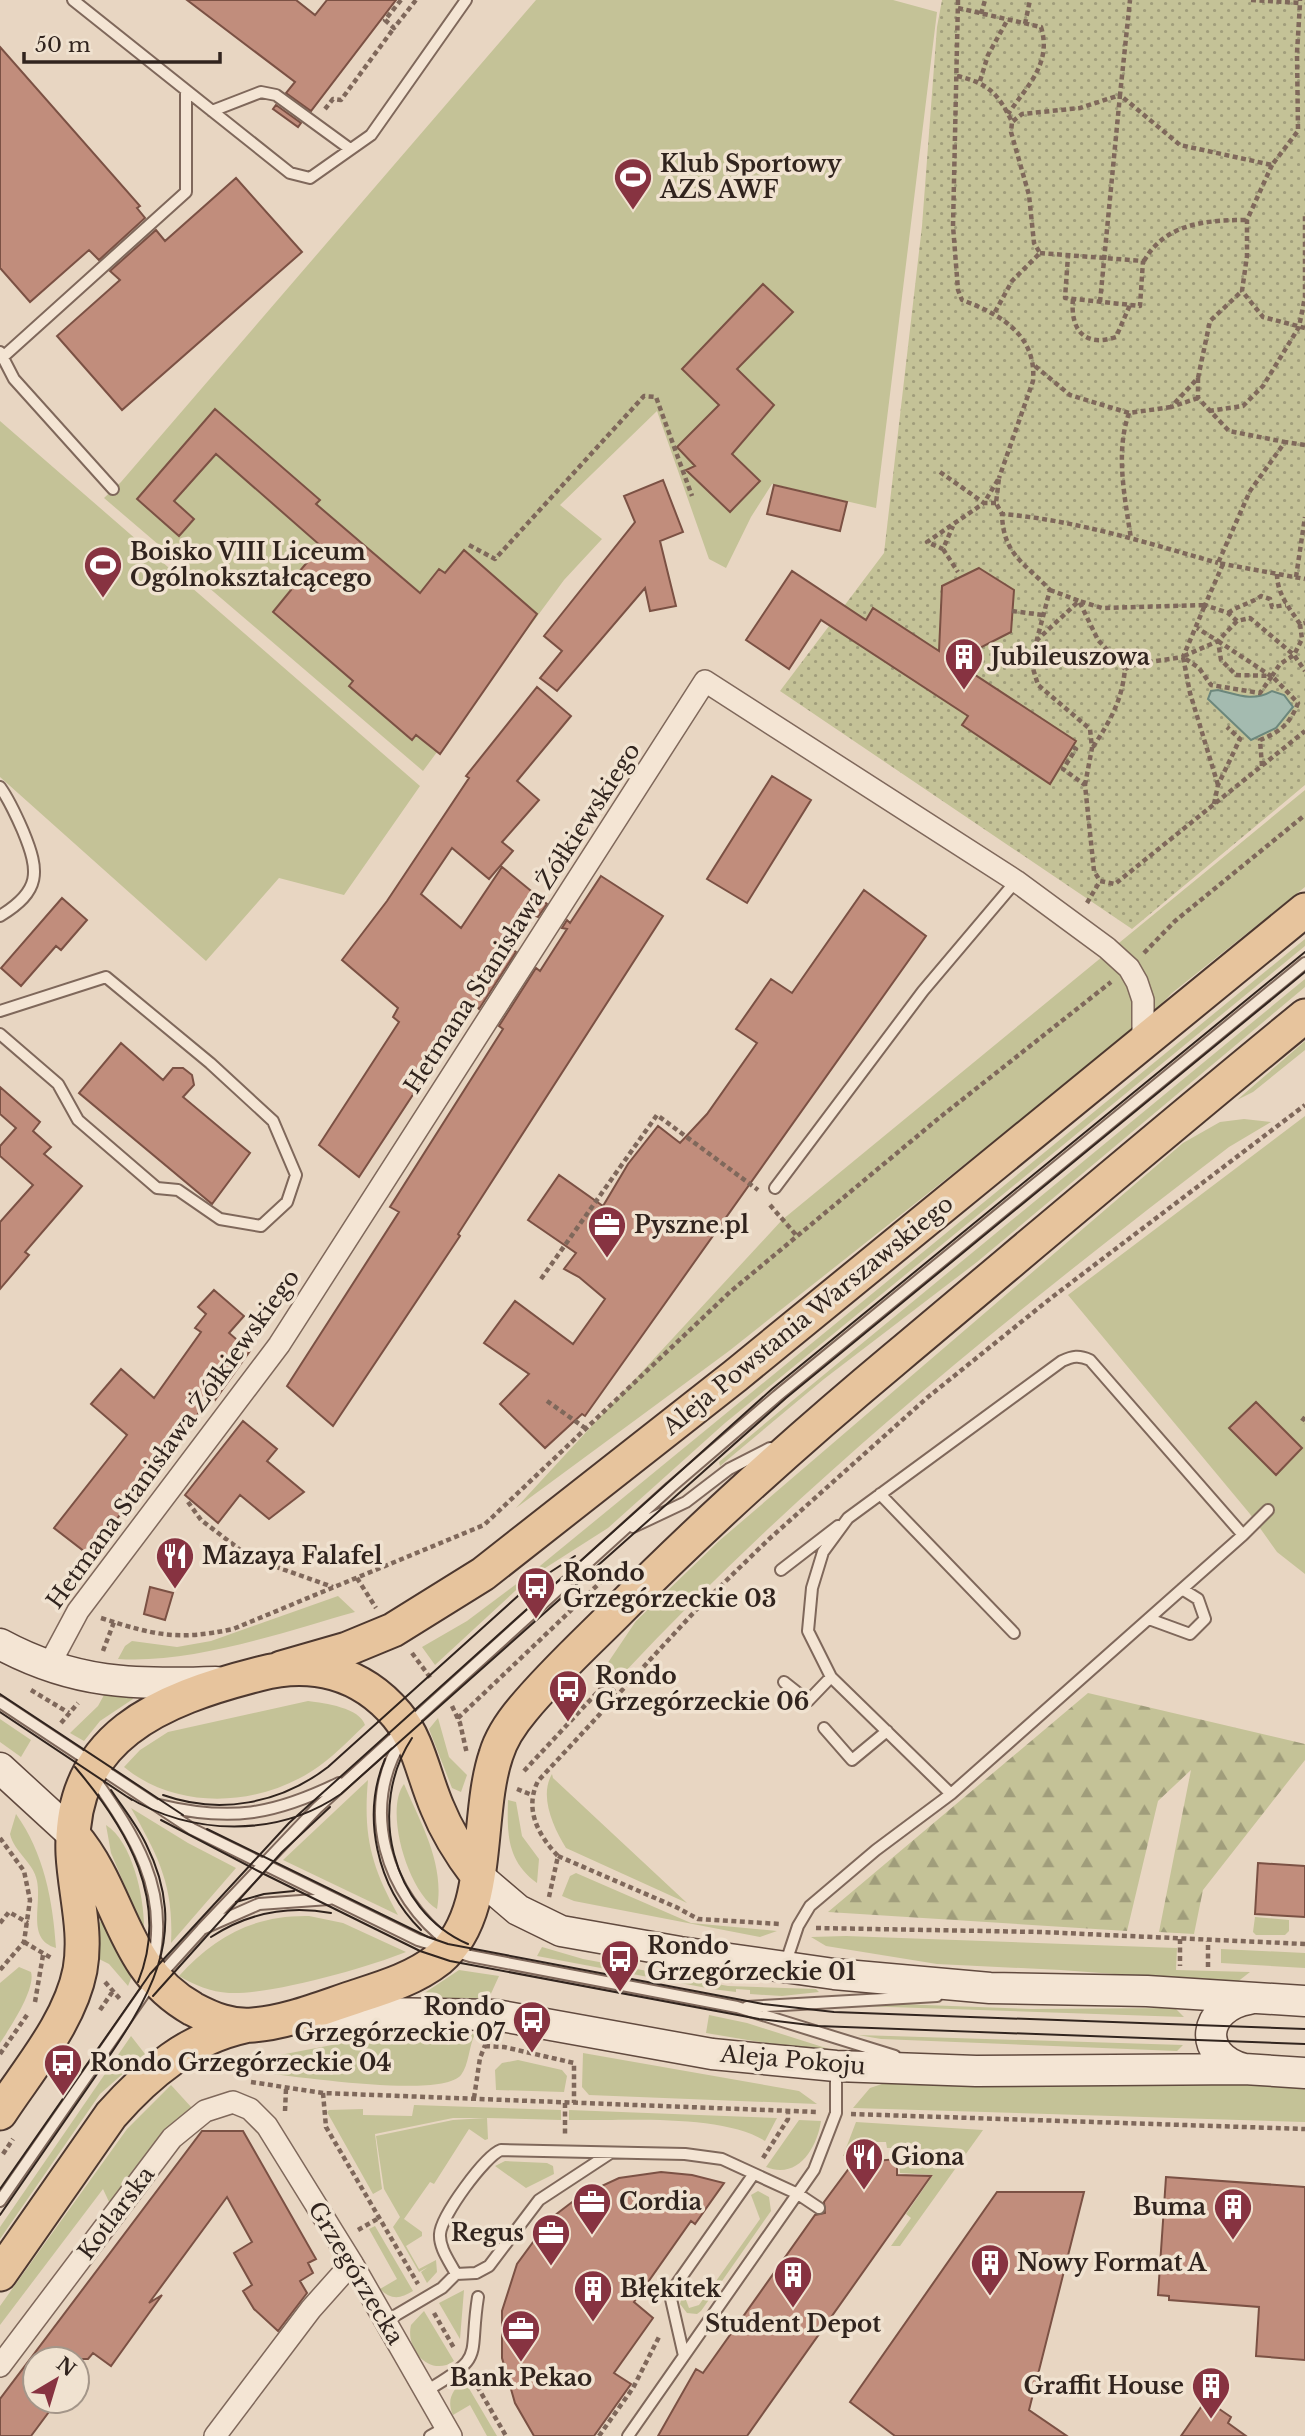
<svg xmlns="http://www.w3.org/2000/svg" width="1305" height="2436" font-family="'Libre Baskerville',serif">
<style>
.grass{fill:#c4c297}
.forest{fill:url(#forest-firs)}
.park{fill:url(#park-dots)}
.water{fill:#a4bbb0;stroke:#6c877c;stroke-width:2}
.building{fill:#c18d7c;stroke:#7b5144;stroke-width:2}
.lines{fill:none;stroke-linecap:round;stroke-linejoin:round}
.lane-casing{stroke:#7f685b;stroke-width:14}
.street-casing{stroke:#7f685b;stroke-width:24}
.secondary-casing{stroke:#614a3f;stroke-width:33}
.primary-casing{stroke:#4d382f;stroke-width:37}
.path{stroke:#7f685b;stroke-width:4.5;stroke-dasharray:5 3.5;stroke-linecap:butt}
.lane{stroke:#f4e5d4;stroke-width:10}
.street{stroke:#f4e5d4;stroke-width:21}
.secondary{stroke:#f4e5d4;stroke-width:30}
.primary{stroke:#e7c49d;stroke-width:33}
.tram{stroke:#31241e;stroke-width:2}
.labels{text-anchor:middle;stroke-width:7;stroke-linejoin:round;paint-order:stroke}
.poi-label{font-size:23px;font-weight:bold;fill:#31241e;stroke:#f0e2d0;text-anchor:start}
.street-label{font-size:23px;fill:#31241e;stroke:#f0e2d0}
</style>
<defs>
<pattern id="forest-firs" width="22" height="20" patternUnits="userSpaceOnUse" patternTransform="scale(1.75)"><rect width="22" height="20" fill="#c4c297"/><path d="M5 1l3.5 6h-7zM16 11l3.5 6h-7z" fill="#a09d7b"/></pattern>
<pattern id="park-dots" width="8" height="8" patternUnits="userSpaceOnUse" patternTransform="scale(1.75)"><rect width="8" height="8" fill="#c4c297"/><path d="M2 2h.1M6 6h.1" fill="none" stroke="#a09d7b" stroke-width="1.8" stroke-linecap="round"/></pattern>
</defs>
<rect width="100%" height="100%" fill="#e8d6c2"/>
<path class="grass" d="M536,0H893L937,12L876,508L772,484L751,517L726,568L709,559L657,411L560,505L602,539L564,580L423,771L104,498L121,482Z
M0,421L420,786L344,895L279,878L206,961L0,777Z
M1305,790V887L1172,993L1144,1022L729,1351L516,1508L782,1220Z
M1305,939V946L725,1423L608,1528L528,1579L435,1665L422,1647L467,1621L535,1570Z
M1305,979V987L977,1262L824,1379L720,1466L719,1462L792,1401Z
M1305,1041V1050L1253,1092L1237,1100Z
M1305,1116V1574L1277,1552L1250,1514L1068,1295Z
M1244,1119L1271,1122L1229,1147C1016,1310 806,1478 622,1675L615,1678L603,1670L636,1621L719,1541L1183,1143L1220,1122Z
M338,1596L355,1612C284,1632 192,1664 118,1659L125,1646L132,1641L177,1647L211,1641Z
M104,1695H131L133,1699L100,1721L84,1741L70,1733L98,1706Z
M308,1701C325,1703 360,1708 365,1725C348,1741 331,1759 312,1771C256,1807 176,1810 124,1767L140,1750L168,1732Z
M438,1718L449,1757L467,1775L461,1792L452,1788L429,1729Z
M0,1719L31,1740L21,1757L0,1742Z
M552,1774L553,1778L687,1903L566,1848C553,1827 539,1796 552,1774Z
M368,1780C363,1836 371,1866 398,1915L283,1860Z
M404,1784C421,1824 445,1864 437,1909C408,1892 384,1810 404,1784Z
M508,1800L516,1802L522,1836L539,1859L537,1883C507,1861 507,1834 508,1800Z
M131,1808L188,1843L236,1868L171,1943C174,1885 158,1856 131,1808Z
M16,1814C44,1853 53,1901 56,1948C26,1939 42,1906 37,1881C34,1863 14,1852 10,1834Z
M106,1825C133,1842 145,1900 144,1931L111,1853Z
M576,1873L691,1923L777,1931L760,1937L574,1901L562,1896L570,1876Z
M309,1916L343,1923L406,1952C366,1968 271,1995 229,1993C211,1992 194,1985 179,1976C215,1936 255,1915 309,1916Z
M1255,1917L1289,1920V1931L1285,1935H1256L1253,1932Z
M102,1920L132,1976L128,1986L109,1964L99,1959L98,1924Z
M846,1936L1177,1948L1176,1970L1250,1972L1236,1983L1061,1970L937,1964L826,1946L811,1937Z
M542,1947L583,1959L728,1986L816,1989L819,1992L782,1996L750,1994V1990L736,1989V1992L712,1989L537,1956Z
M1221,1949L1305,1953V1968L1221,1963Z
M19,1967L31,1972C36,1989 10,2028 0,2043V1983Z
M459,1970L499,1976L489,1998H422L423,1994Z
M899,2004L1031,2009L1175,2008L1184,2017L860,2006Z
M709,2015L747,2023L829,2049L796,2048L706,2033Z
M432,2030L475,2034C469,2045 469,2065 461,2075C438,2102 263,2070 225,2069C216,2069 207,2071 198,2074L197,2071L389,2034Z
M858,2035L1183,2045L1177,2051L881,2039Z
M131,2036L145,2054L100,2094L0,2239V2227Z
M583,2053L799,2091L817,2104L589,2095L582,2087Z
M518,2060L562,2070L567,2076L564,2092L496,2090L495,2070L502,2063Z
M888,2082L1207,2083L1305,2087V2122L853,2108L870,2088Z
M171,2085L192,2108L170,2126L110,2204L103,2189L0,2325V2306L53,2232L127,2129Z
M414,2105L561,2110V2120L487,2118L488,2139L485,2140L469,2129L434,2184L430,2182L404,2219L422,2232V2236L406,2246L419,2269L436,2260L437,2272L427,2283L421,2272L428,2267L419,2272L393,2227L400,2217L384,2189L376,2136L453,2120L486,2118H453L375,2134L382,2189L373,2194L327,2112L329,2110L363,2109V2115L412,2116Z
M569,2110L777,2118L765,2141C722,2113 620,2121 569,2120Z
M799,2120L821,2121C817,2148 798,2180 766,2167Z
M856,2122L983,2130L900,2246H891L911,2218L906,2214L933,2175L900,2173L899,2159L944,2160L945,2154L921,2149V2144H905V2150H897V2148H887L886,2142H871V2148L860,2149V2156H843Z
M505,2161L547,2163L553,2166L554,2174L526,2188L495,2166Z
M758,2191L769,2197L771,2211L701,2311L697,2314L687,2313L680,2304L683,2292L689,2308L699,2305L760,2219L751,2195Z
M375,2226L413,2291C400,2299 391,2300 380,2289L397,2279L369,2229Z
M464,2290L460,2339L439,2303Z
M424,2311L454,2361C430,2378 405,2349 411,2325Z
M464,2380L497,2436H487L470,2405L453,2415C446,2399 453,2390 464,2380Z"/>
<path class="forest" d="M1088,1693L1305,1744V1760L1203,1890L1194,1934L1159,1932L1191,1770L1158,1801L1127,1931L828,1912Z"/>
<path class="park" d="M942,0H1305V785L1132,929L780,691L884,553L922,226L937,27Z"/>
<path class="water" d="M1218,690C1238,695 1253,702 1272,691L1284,695L1293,707L1276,728L1251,740L1208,699L1211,691Z"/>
<path class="building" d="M187,0H296L315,15L327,0H396L311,111L286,93L295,82Z
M0,47L140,206L137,208L145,218L99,260L89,250L30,302L0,268Z
M276,105L301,123L298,127L273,109Z
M236,178L302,252L122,410L57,336L120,280L110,271L156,230L165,241Z
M763,284L793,312L737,369L774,405L732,454L760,481L730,512L686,470L695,466L677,447L719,405L682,369Z
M215,409L320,500L316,504L420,593L439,569L445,573L464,550L537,614L440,754L416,735L412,740L349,686L353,681L273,612L291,590L287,586L321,546L216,454L174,501L194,519L179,536L137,499Z
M663,480L683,532L660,541L676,606L650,611L645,588L557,691L540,678L562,651L544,636L635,522L624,496Z
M774,485L847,502L840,531L767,514Z
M979,568L1014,590L1011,632L954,661L1076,741L1050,784L962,725L968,716L821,620L789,669L746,640L792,571L866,620L873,608L939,651L942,586Z
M537,687L571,716L517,781L539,800L502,842L513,851L489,879L452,848L421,894L461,928L502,867L547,904L538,917L530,913L508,946L516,952L479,1009L473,1003L359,1177L319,1145L399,1022L393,1017L398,1008L342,960L387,901L469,778L466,776Z
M772,776L811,800L747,903L707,879Z
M601,876L663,916L458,1234L460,1236L333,1426L287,1386L399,1212L390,1207L503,1029L499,1026L536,968L540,971L567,929L562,928L567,920L570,923Z
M864,890L926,936L585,1416L582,1414L545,1448L500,1404L529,1374L484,1343L515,1301L573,1344L605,1299L579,1277L564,1269L576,1253L528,1220L559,1175L603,1206L628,1164L658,1126L680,1143L707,1114L757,1043L736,1029L771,979L792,993Z
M62,898L87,920L61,950L56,946L21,986L1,968Z
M121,1043L163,1080L173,1068H183L192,1075L194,1085L183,1097L250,1153L212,1204L79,1093Z
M0,1087L40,1122L33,1131L51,1147L44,1154L82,1186L25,1252L29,1255L0,1289V1222L33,1185L0,1156V1146L16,1128L0,1114Z
M214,1290L244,1316L229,1333L250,1351L215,1400L211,1397L89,1555L54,1528L127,1435L91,1404L121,1369L154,1398L201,1332L195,1328L206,1314L198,1307Z
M1256,1402L1302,1448L1276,1475L1229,1428Z
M243,1421L277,1449L267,1461L304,1492L269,1519L240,1495L218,1523L185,1495Z
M150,1587L173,1593L165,1620L144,1614Z
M1258,1863L1305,1866V1917L1255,1914Z
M202,2131H243L316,2259L308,2263L313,2273L300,2281L307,2293L278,2331L254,2309L243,2291L252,2285L234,2253L252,2242L227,2197L149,2303L162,2295L111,2366L93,2353L88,2359H35V2401H57L31,2436H0V2399Z
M897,2159V2175L931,2176L747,2436H658L696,2369L703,2373L815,2215L825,2213L824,2202L853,2163Z
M661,2172L692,2175L724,2183L695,2224L691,2221L634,2302L653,2318L614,2373L631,2384L594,2436H534L515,2403L502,2358V2311L517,2264L550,2219L580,2196L619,2178Z
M1166,2177L1305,2187V2360L1256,2356L1259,2307L1169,2300V2296L1158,2295Z
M997,2192H1084L1029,2410L1067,2436H895L850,2402Z
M1206,2400L1231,2417L1228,2423L1246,2436H1181Z"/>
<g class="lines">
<g class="lane-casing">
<path id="lane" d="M73,0L290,173L310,178L371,135L466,0
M212,111L261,92L276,95L350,149
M0,352L14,379L113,489
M4,356L186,192V90
M0,787C10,801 16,815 23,831C40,872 41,891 0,916
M0,1011L106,977L210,1063L273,1121L296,1175L287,1202L261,1226L220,1219L178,1190L157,1188L78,1120L58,1084L0,1034
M775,1188L923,991L1016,881
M880,1494L1014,1633
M633,1527L686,1502L729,1469L770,1448
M1243,1535L1268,1510
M781,1570L838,1526
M1149,1619L1190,1634L1205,1619L1198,1599L1182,1589
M784,1682L808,1701L831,1677
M0,1702L192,1829L418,1940L470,1956L737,2007L895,2056
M824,1728L852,1760L887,1731
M403,1738C358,1808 386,1896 450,1943
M94,1778C134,1835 170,1890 153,1962
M159,1805C231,1822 273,1815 339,1783
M202,1929L317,1808L671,1487L777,1396L1305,963
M785,1965L798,1926L810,1906L876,1850L951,1794L831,1677L808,1631L812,1588L823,1552L848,1518L1062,1361C1073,1356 1079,1355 1090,1360L1243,1535L951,1794
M747,2007L937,1996
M0,2201L145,1992L202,1929L259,1904L329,1899
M456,2274L476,2273L489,2266L539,2200L609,2154
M386,2321L442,2288L456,2274C450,2262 439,2248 440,2234C441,2216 485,2156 501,2150L685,2154L722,2159L798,2194L819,2208
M684,2356L671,2299L673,2289L753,2175
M426,2391C487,2355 468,2360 478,2297
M430,2436L446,2427
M628,2436L814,2170L836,2113V2069"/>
</g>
<g class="street-casing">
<path id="street" d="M48,1667L78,1611L279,1345L705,681L1016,881L1107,948L1129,968L1137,982L1143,1000V1044
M0,2366L172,2138L205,2111L233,2102L250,2109L267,2126L352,2263L451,2436
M215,2436L311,2309L352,2263"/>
</g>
<g class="secondary-casing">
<path id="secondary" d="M0,1644C74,1684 134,1685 216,1682
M0,1768L73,1835
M477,1875L518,1910L561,1931L680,1952L834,1974L990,1988L1147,1991L1305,2001
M319,2015L381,2013L496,2015L712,2054L836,2066L976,2071L1244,2069L1305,2073
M1244,2069C1196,2056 1203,2007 1249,1999"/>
</g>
<g class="primary-casing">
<path id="primary" d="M281,1668L347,1649L393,1630L483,1574L735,1376L1305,910
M73,1835C123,1894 120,1968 193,2009C212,2019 231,2027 253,2025C289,2022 324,2007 358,1996C386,1987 415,1978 439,1959C493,1914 475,1817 496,1755C501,1738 512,1722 523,1709C552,1674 586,1643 617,1612C706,1522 800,1438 897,1357C1033,1243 1168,1128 1305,1016
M0,2113C28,2070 70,2022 80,1970C87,1931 75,1893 73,1854C68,1736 161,1699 259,1674C311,1660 361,1672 397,1715C418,1740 424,1777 437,1807C447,1832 461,1854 477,1875
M0,2274L111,2115C148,2073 190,2038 245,2026"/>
</g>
<path class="path" d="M401,0L385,20L394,28L416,0
M958,0L953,226L958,290L962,300C1000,314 1037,335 1033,381L999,478
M1251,0L1300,3V0
M958,8L1041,27C1052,63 1028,85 1008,114
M981,14L985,0
M1025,24L1030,0
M957,76C988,83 998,93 1012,122L1022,114L1080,108L1120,95L1130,0
M980,81L988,55L1008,19
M325,109L333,99L341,100L394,28
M1272,165L1247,220V256L1242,291L1263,317L1305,328
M1040,253L1143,261L1140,306L1065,298L1068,256
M1144,261C1165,223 1207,220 1247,220
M1073,299C1070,329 1084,348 1116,337L1130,305
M1100,302L1120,95L1180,145L1272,165L1298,131L1297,53L1300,3
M995,312L1012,281L1040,253L1034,243L1029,195L1011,132L1012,122
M1035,366L1070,395L1129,413L1171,407
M1198,378L1210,321L1242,291
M1198,398L1171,407L1198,378V398L1229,431L1285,442
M1209,411L1243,406L1263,386L1299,327L1305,297V216
M1129,413C1115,453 1125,498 1131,539
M1305,445L1285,442L1250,491L1218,563L1305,579
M940,472L984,503L927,542L943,549L953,526
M996,503H984L999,478L996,503L1002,514
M469,545L495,559L644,396L656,397L692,496
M943,549L958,572
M1223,564L1205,605L1228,613L1237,621L1250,618L1294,655L1280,664L1272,676
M1277,574C1277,594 1290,609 1300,624L1305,623
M1296,577L1305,517
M1012,611L1043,615
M1228,613C1239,605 1250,604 1261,596L1270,599L1272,607L1286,605
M1237,621L1218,641L1221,660L1236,675L1272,676
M1300,624L1302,639L1294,655L1305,671
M1036,641L1079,601L1050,590
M1218,641L1271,676
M1184,656L1218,641L1197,628
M1073,747L1076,749L1063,769L1085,785L1094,871L1100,881L1115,884L1305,731
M1093,747C1110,721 1122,701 1125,669L1098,640L1079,601L1102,608L1205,605L1183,657L1136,664L1125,669
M1085,785L1092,748L1090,729L1038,685L1031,662L1050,590C1025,563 1003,555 1002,514C1075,520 1148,543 1218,563
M1218,785L1190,693L1183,657L1199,668L1211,685L1260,693L1272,676L1298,703C1290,724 1280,732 1260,740L1262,766
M1214,804L1218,785L1240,739L1227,727
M1087,903L1100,881
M1144,953L1175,921L1305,815
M770,1205L797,1236
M541,1279L657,1115L758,1190
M547,1401L585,1428
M1305,1417L1302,1421L1305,1423
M188,1502L201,1520L251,1558L333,1587
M357,1578L376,1608
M101,1618C154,1635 177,1641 233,1629L484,1525L730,1292L939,1118L1111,982
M103,1651L114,1622
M412,1653L432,1680
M31,1690L69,1713
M452,1706L460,1723L467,1754
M458,1718L607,1576
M61,1723L78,1703
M524,1771L606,1683L617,1694
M517,1789L532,1795
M0,1838L24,1871L30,1900L24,1942L0,1970
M558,1856L676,1907L698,1919L780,1924
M549,1897L558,1856C538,1835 524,1809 538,1781L697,1609L768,1540L928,1397L1051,1298L1305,1105
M0,1923L9,1912L28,1923
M816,1928L1041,1932L1305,1944
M1180,1939V1966
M24,1942L53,1959
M1208,1967V1941
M105,1982L120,1999
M35,2002L43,1955
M100,2010L113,1991
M485,2046L504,2047L574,2063V2103
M0,2054L27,2015
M251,2082L323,2093L818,2112
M323,2093L326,2127L418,2284
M474,2098L480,2058L486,2043
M565,2103V2134
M285,2111L286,2089
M851,2114L1305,2129
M3,2154L13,2139
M763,2158L788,2119V2110
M358,2230L379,2218
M434,2313L454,2348
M473,2379L506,2436
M599,2436L633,2388L660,2335"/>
<use href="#lane" class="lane"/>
<use href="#street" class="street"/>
<use href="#secondary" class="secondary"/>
<use href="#primary" class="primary"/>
<path class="tram" d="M0,1694L183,1815
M0,1712L132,1800
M412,1738C367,1806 390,1910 468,1944
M385,1759C361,1816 377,1887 421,1930
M75,1767C127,1828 171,1902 138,1982
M163,1795C219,1815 280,1804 328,1767L529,1586L575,1556
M126,1796C192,1836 277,1838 341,1794L786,1398L1305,972
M161,1820L262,1873L420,1951L450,1961L759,2019L818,2026L1305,2044
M207,1829L428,1937L448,1944L763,2004L834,2012L1305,2029
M236,1902L264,1894L294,1891
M211,1937C248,1913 288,1905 331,1913
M153,1996L282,1852L330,1807
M0,2189L150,1974L289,1823L772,1389L1305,952
M0,2215C32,2168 65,2121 97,2074C148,2000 192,1936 146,1844C137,1825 123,1808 111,1790"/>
</g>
<defs>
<g id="stadium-pin" transform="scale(2.0125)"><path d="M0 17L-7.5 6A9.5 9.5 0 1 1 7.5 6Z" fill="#873341" stroke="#f0e2d0"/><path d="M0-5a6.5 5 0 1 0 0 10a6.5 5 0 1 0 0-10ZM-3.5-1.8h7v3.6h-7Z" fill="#fff"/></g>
<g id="building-pin" transform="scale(2.0125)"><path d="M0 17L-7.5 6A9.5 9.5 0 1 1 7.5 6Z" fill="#873341" stroke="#f0e2d0"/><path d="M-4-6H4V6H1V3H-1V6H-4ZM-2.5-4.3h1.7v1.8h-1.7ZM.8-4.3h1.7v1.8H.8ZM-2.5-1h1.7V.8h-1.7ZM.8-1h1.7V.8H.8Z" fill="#fff"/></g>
<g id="office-pin" transform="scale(2.0125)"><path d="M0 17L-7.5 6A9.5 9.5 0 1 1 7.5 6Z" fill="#873341" stroke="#f0e2d0"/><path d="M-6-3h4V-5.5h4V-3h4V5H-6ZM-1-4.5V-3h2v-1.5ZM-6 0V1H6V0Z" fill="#fff"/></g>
<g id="restaurant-pin" transform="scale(2.0125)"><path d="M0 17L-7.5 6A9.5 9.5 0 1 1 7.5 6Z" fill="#873341" stroke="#f0e2d0"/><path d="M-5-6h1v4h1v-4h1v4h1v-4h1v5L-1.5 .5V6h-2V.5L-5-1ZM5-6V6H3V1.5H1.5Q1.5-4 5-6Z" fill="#fff"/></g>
<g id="bus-pin" transform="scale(2.0125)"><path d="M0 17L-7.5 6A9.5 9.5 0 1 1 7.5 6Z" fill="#873341" stroke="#f0e2d0"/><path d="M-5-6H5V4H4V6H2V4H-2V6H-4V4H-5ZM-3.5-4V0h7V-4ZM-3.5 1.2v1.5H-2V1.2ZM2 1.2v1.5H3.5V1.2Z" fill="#fff"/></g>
</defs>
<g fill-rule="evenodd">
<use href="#stadium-pin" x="633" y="177"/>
<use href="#stadium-pin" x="103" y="565"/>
<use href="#building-pin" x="964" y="657"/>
<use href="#office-pin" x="607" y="1225"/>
<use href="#restaurant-pin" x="175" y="1556"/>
<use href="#bus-pin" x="536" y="1586"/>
<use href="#bus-pin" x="568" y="1689"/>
<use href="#bus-pin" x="620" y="1959"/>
<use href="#bus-pin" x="532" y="2020"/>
<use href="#bus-pin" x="63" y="2063"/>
<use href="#restaurant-pin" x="864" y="2157"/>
<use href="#office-pin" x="592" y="2202"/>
<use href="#building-pin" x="1233" y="2207"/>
<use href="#office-pin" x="551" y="2233"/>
<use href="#building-pin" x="990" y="2263"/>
<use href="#building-pin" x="793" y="2275"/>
<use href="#building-pin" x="593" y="2289"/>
<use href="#office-pin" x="521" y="2329"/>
<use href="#building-pin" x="1211" y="2386"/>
</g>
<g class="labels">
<g class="poi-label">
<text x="660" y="172">Klub Sportowy<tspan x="660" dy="26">AZS AWF</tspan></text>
<text x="130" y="560">Boisko VIII Liceum<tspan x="130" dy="26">Ogólnokształcącego</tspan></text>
<text x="991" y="665">Jubileuszowa</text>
<text x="634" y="1233">Pyszne.pl</text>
<text x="202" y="1564">Mazaya Falafel</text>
<text x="563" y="1581">Rondo<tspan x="563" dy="26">Grzegórzeckie 03</tspan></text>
<text x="595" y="1684">Rondo<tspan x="595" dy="26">Grzegórzeckie 06</tspan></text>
<text x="647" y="1954">Rondo<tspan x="647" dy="26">Grzegórzeckie 01</tspan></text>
<text x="505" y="2015" text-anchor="end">Rondo<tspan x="505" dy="26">Grzegórzeckie 07</tspan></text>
<text x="90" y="2071">Rondo Grzegórzeckie 04</text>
<text x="891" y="2165">Giona</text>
<text x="619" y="2210">Cordia</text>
<text x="1206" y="2215" text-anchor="end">Buma</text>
<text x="524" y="2241" text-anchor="end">Regus</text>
<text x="1017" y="2271">Nowy Format A</text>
<text x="620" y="2297">Błękitek</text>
<text x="793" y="2332" text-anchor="middle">Student Depot</text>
<text x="521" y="2386" text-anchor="middle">Bank Pekao</text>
<text x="1184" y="2394" text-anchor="end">Graffit House</text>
</g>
<g class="street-label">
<text transform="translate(522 918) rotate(-57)" y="8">Hetmana Stanisława Żółkiewskiego</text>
<text transform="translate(808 1315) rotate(-39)" y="8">Aleja Powstania Warszawskiego</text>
<text transform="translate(173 1439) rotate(-54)" y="8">Hetmana Stanisława Żółkiewskiego</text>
<text transform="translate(793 2060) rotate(5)" y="8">Aleja Pokoju</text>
<text transform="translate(116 2213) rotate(-53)" y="8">Kotlarska</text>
<text transform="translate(356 2273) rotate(59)" y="8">Grzegórzecka</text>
</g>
</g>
<g transform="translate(56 2380) rotate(38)"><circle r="33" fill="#f0e2d0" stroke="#a49689" stroke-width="2"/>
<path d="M0-5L12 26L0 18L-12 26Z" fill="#873341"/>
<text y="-10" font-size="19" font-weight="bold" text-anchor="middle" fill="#31241e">N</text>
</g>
<path d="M24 52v10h196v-10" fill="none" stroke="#31241e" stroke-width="3.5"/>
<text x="35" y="52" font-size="21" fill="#31241e" stroke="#f0e2d0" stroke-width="5" paint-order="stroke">50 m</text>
</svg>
